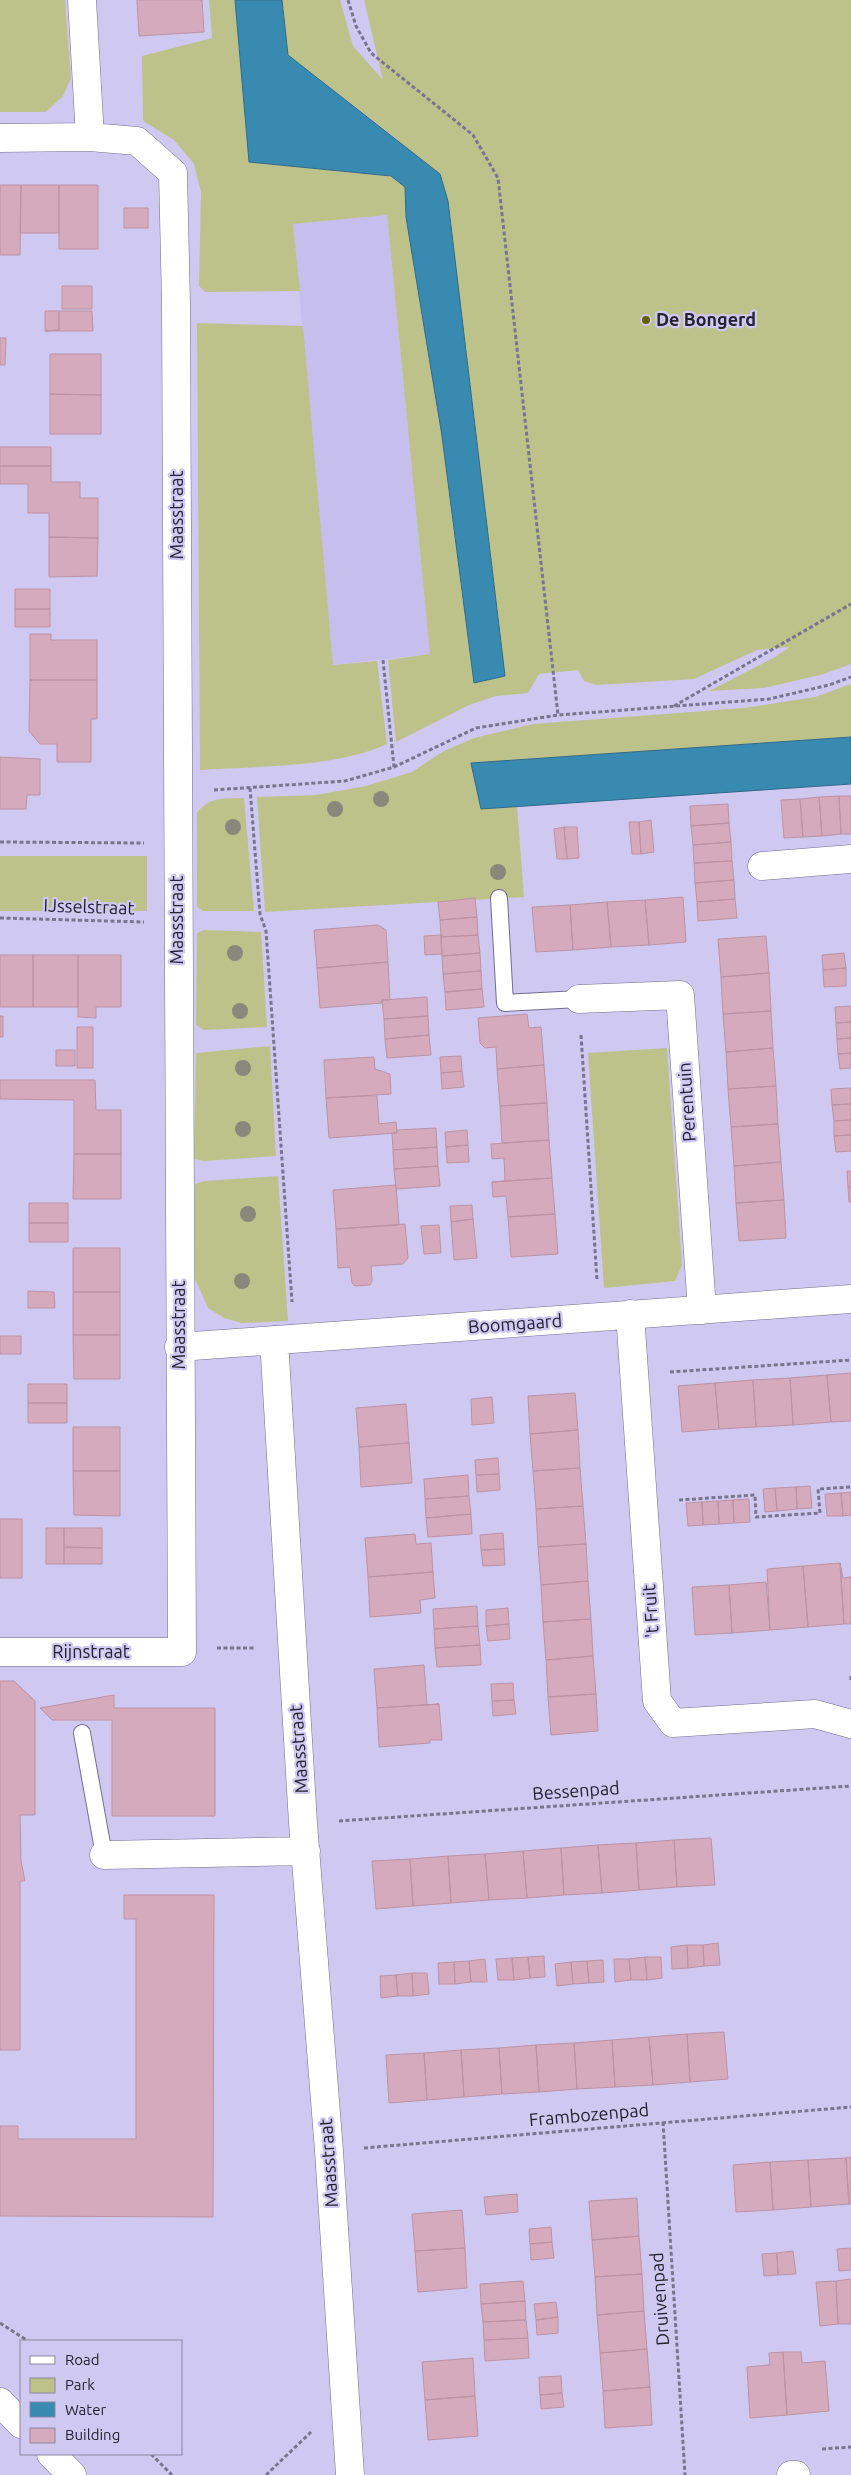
<svg xmlns="http://www.w3.org/2000/svg" width="851" height="2475" font-family="Ubuntu,sans-serif">
<style>
.built{fill:#c6bfee}
.green{fill:#bdc28b}
.water{fill:#388ab1;stroke:#326a8a}
.building{fill:#d5aabc;stroke:#bc92a4}
.lines{fill:none;stroke-linecap:round;stroke-linejoin:round}
.service-casing{stroke:#726c90;stroke-width:18}
.minor-casing{stroke:#726c90;stroke-width:29}
.tertiary-casing{stroke:#726c90;stroke-width:29}
.path{stroke:#797590;stroke-width:3;stroke-dasharray:4 2.5;stroke-linecap:butt}
.service{stroke:#fff;stroke-width:16}
.minor{stroke:#fff;stroke-width:28}
.tertiary{stroke:#fff;stroke-width:28}
.tree{fill:#89887b}
.poi-dot{fill:#616500;stroke:#cfc9f1;stroke-width:2}
.labels{text-anchor:middle;stroke-width:4.5;stroke-linejoin:round;paint-order:stroke}
.poi-label{font-size:18px;font-weight:bold;fill:#242130;stroke:#cfc9f1;text-anchor:start}
.street-label{font-size:18px;fill:#242130;stroke:#cfc9f1}
</style>
<rect width="100%" height="100%" fill="#cfc9f1"/>
<path class="built" d="M387,215L430,654L333,665L293,224Z"/>
<path class="green" d="M0,0H65L71,78L63,96L46,112H0Z
M209,0H235L249,162L391,176L406,187V217L442,436L474,683L505,676L398,140L288,55L282,0H340L353,46L383,80L364,0H851V664L824,674L764,688L709,691L775,657L790,647L757,650L694,679L596,685L584,681L578,670L539,674L528,693L496,696L469,705L396,742L388,660L430,654L387,215L293,224L300,291L205,292L199,286L201,192L194,164L174,140L143,121L142,56L212,38Z
M197,323L303,326L333,665L377,661L387,744C336,768 256,766 200,770Z
M851,684V737L509,762L481,808L517,806L524,897L265,912L257,797L316,795L366,786L412,772L442,752L474,738L533,724L744,708L815,697Z
M244,798L254,911H203L197,907V813C209,796 224,799 244,798Z
M0,856H147V911H0Z
M204,930L261,932L267,1027L204,1030L196,1025L197,933Z
M270,1046L276,1156L204,1161L194,1159L196,1053Z
M667,1048L682,1265L675,1281L604,1288L588,1053Z
M278,1176L288,1321L242,1323L224,1318L208,1308L195,1279V1184L205,1181Z"/>
<path class="water" d="M235,0H282L288,55L440,174L448,201L505,676L474,683L442,436L406,217L405,187L391,176L249,162Z
M851,737V784L481,809L471,763Z"/>
<path class="building" d="M137,0H202L204,32L139,36Z
M0,185H21L20,255H0Z
M21,185H59V233H20Z
M59,185H98V249H59Z
M124,208H148V228H124Z
M62,286H92V309H62Z
M45,311H59V330L45,331Z
M59,311H92L93,331H45L59,330Z
M0,338H6L5,365H0Z
M50,354H101V395L50,394Z
M50,394L101,395V434H50Z
M0,447H51V466H0Z
M0,466H51V482H80V498H98V538L49,537V513H28V484H0Z
M49,537L98,538L97,576L49,577Z
M15,589H50V609H15Z
M15,609H50V627H15Z
M30,634H51V640H97V680H30Z
M30,680H97V719H91V762H57V744H40L29,731Z
M0,757L40,759V795H27L26,809H0Z
M839,796L841,834L822,836L819,797Z
M839,796H851V834H841Z
M819,797L822,836L803,837L800,799Z
M800,799L803,837L784,838L781,800Z
M728,804L729,823L691,826L690,806Z
M651,820L654,852L641,854L639,822Z
M629,822H639L641,854H632Z
M729,823L731,842L693,845L691,826Z
M564,827H577L579,858L567,859Z
M564,827L567,859H557L554,829Z
M731,842L732,861L694,863L693,845Z
M732,861L734,880L695,883L694,863Z
M734,880L735,899L697,902L695,883Z
M683,897L686,942L649,945L645,900Z
M475,898L477,917L440,920L438,902Z
M735,899L737,918L698,921L697,902Z
M645,900L649,945L611,947L607,902Z
M607,902L611,947L573,950L570,905Z
M570,905L573,950L536,952L532,907Z
M477,917L478,935L441,937L440,920Z
M378,925L386,930L388,962L317,968L314,930Z
M441,935L442,954L425,955L424,936Z
M478,935L480,953L442,956L441,937Z
M766,936L769,973L721,977L718,939Z
M480,953L481,971L443,974L442,956Z
M844,953L846,968L823,970L822,955Z
M0,955H33V1007H0Z
M33,955H78V1007H33Z
M78,955H121V1007H96V1018L78,1017Z
M388,962L390,1000H382V1003L320,1008L317,968Z
M846,968V986L824,987L823,970Z
M481,971L482,989L445,992L443,974Z
M769,973L771,1011L723,1014L721,977Z
M482,989L484,1007L446,1010L445,992Z
M427,997L428,1016L384,1019L382,1000Z
M851,1006V1022L836,1023L835,1007Z
M771,1011L773,1048L726,1052L723,1014Z
M527,1014L529,1028L541,1027L544,1065L497,1069L496,1047L485,1048L480,1043L478,1018Z
M0,1016H3V1037H0Z
M428,1016L429,1035L385,1039L384,1019Z
M851,1022V1038L837,1039L836,1023Z
M77,1027H93V1068H77Z
M429,1035L431,1055L387,1058L385,1039Z
M851,1038V1053L838,1054L837,1039Z
M773,1048L776,1086L728,1089L726,1052Z
M56,1050H75V1066H56Z
M851,1053V1068L840,1069L838,1054Z
M461,1056L462,1071L441,1073L440,1057Z
M374,1057L375,1069L390,1074L391,1094L326,1098L324,1060Z
M544,1065L547,1103L500,1106L497,1069Z
M462,1071L464,1087L442,1089L441,1073Z
M0,1080H95L96,1110H121V1154H74V1100L0,1099Z
M776,1086L778,1124L731,1127L728,1089Z
M851,1088V1104L832,1105L831,1089Z
M367,1096H377L379,1124L396,1122L397,1133L329,1138L326,1098Z
M547,1103L549,1140L502,1143L500,1106Z
M851,1104V1120L834,1121L832,1105Z
M851,1120V1135L834,1136V1121Z
M778,1124L781,1162L734,1166L731,1127Z
M436,1128L437,1147L393,1150L392,1133H397V1130Z
M467,1130L468,1145L446,1147L445,1132Z
M851,1135V1151L836,1152L834,1136Z
M549,1140L552,1178L492,1182L505,1181L504,1158L492,1159L491,1144Z
M468,1145L469,1162L447,1163L446,1147Z
M437,1147L438,1166L394,1169L393,1150Z
M74,1154H121V1199H73Z
M781,1162L784,1200L736,1203L734,1166Z
M438,1166L440,1186L396,1189L394,1169Z
M847,1171H851V1187H848Z
M552,1178L555,1214L508,1217L506,1196L493,1197L492,1182Z
M396,1185L399,1225L336,1229L333,1190Z
M848,1187H851V1202H849Z
M784,1200L786,1238L739,1241L736,1203Z
M29,1203H68V1223H29Z
M472,1205L473,1219L451,1222L450,1206Z
M555,1214L558,1254L511,1257L508,1217Z
M473,1219L477,1258L454,1260L451,1222Z
M29,1223H68V1242H29Z
M405,1224L408,1258L403,1264L371,1266L372,1281L370,1285L355,1286L352,1283L350,1267L338,1268L336,1229Z
M439,1225L441,1253L424,1254L421,1226Z
M73,1248H120V1292H73Z
M28,1291L54,1292L55,1308H28Z
M73,1292H120V1335H73Z
M73,1335H120V1379H74Z
M0,1336H21V1354H0Z
M851,1373V1421L831,1422L827,1375Z
M827,1375L831,1422L793,1425L790,1378Z
M790,1378L793,1425L756,1427L753,1380Z
M753,1380L756,1427L719,1429L715,1383Z
M715,1383L719,1429L682,1432L678,1386Z
M28,1384H67V1403H28Z
M575,1393L578,1430L530,1434L528,1396Z
M492,1397L494,1423L472,1425L471,1399Z
M28,1403H67V1423H28Z
M406,1404L409,1443L359,1447L356,1408Z
M73,1427H120V1471H73Z
M578,1430L580,1468L533,1471L530,1434Z
M409,1443L412,1483L361,1487L359,1447Z
M498,1458L499,1474L476,1475L475,1460Z
M580,1468L583,1506L536,1509L533,1471Z
M73,1471H120V1516L74,1515Z
M499,1474L500,1490L477,1492L476,1475Z
M468,1475L469,1496L425,1499L424,1479Z
M810,1486L812,1508L797,1509L796,1487Z
M796,1487L797,1509L777,1511L775,1488Z
M775,1488L777,1511L765,1512L763,1489Z
M851,1492V1515L843,1516L841,1493Z
M841,1493L843,1516H827L825,1494Z
M469,1496L471,1514L426,1518L425,1499Z
M749,1499L750,1522L734,1523L733,1500Z
M733,1500L734,1523L719,1524L718,1501Z
M718,1501L719,1524L703,1525L702,1502Z
M702,1502L703,1525L688,1526L686,1503Z
M583,1506L586,1544L538,1547L536,1509Z
M471,1514L472,1534L428,1537L426,1518Z
M0,1519H22V1578H0Z
M46,1528H64V1564H46Z
M64,1528H102V1548L64,1547Z
M503,1533L504,1549L481,1550L480,1535Z
M415,1534L416,1544L431,1543L433,1572L368,1577L365,1538Z
M586,1544L588,1581L541,1585L538,1547Z
M64,1547L102,1548V1564H64Z
M504,1549L505,1565L483,1566L481,1550Z
M840,1563L844,1624L808,1627L803,1566Z
M840,1563L843,1578L851,1577V1624H844Z
M803,1566L808,1627L770,1630L767,1569Z
M433,1572L435,1598L420,1600L421,1613L370,1617L368,1577Z
M588,1581L591,1619L543,1622L541,1585Z
M766,1582L770,1630L732,1633L729,1585Z
M729,1585L732,1633L695,1635L692,1587Z
M477,1606L478,1626L434,1629L433,1609Z
M508,1608L509,1624L486,1626V1610Z
M591,1619L593,1656L546,1660L543,1622Z
M509,1624L510,1639L488,1641L486,1626Z
M478,1626L480,1645L435,1648L434,1629Z
M480,1645L481,1665L437,1667L435,1648Z
M593,1656L596,1694L548,1697L546,1660Z
M424,1665L427,1705L439,1704L377,1708L374,1669Z
M0,1681H14L35,1701V1815H20L21,1861L25,1881H20V2050H0Z
M513,1683L514,1700L492,1701L491,1684Z
M596,1694L598,1731L551,1735L548,1697Z
M114,1695V1708H215V1816H112V1720H52L40,1708Z
M514,1700L516,1714L493,1716L492,1701Z
M439,1704L442,1740H430V1743L379,1747L377,1708Z
M711,1838L715,1885L677,1887L674,1840Z
M674,1840L677,1887L639,1890L636,1843Z
M636,1843L639,1890L602,1893L598,1845Z
M598,1845L602,1893L564,1895L561,1848Z
M561,1848L564,1895L527,1898L523,1851Z
M523,1851L527,1898L489,1900L485,1854Z
M485,1854L489,1900L451,1903L448,1856Z
M448,1856L451,1903L413,1906L410,1859Z
M410,1859L413,1906L376,1909L372,1861Z
M124,1895H214L213,2217L0,2216V2126H18V2139H136V1919H124Z
M718,1943L720,1965L704,1966L703,1945Z
M687,1945L688,1968L672,1969L671,1947Z
M687,1945H703L704,1966L688,1968Z
M544,1956L545,1977L530,1978L528,1957Z
M528,1957L530,1978L514,1980L512,1958Z
M645,1957H661L662,1978L647,1980Z
M645,1957L647,1980H631L629,1959Z
M512,1958L514,1980H498L496,1959Z
M485,1959L487,1982H471L469,1961Z
M614,1959H629L631,1980L615,1982Z
M603,1960L604,1982L589,1983L587,1961Z
M469,1961L471,1982L455,1984L454,1962Z
M587,1961L589,1983L573,1984L571,1962Z
M454,1962L455,1984H439L438,1963Z
M571,1962L573,1984L557,1986L555,1964Z
M412,1973H427L429,1994L413,1996Z
M412,1973L413,1996H398L396,1975Z
M396,1975L398,1996L381,1998L380,1976Z
M724,2032L728,2079L690,2082L687,2034Z
M687,2034L690,2082L653,2085L649,2037Z
M649,2037L653,2085L615,2087L612,2040Z
M612,2040L615,2087L577,2089L574,2043Z
M574,2043L577,2089L539,2092L536,2045Z
M536,2045L539,2092L502,2094L499,2048Z
M499,2048L502,2094L464,2097L461,2050Z
M461,2050L464,2097L427,2100L424,2053Z
M424,2053L427,2100L389,2103L386,2055Z
M851,2157V2204H849L846,2158Z
M846,2158L849,2204L811,2207L808,2160Z
M808,2160L811,2207L773,2210L770,2162Z
M770,2162L773,2210L736,2212L733,2165Z
M517,2194L518,2212L486,2215L484,2197Z
M637,2198L639,2236L592,2240L589,2201Z
M462,2210L465,2248L415,2251L412,2214Z
M551,2227L552,2242L530,2244L529,2229Z
M639,2236L642,2274L595,2277L592,2240Z
M552,2242L554,2258L531,2260L530,2244Z
M465,2248L467,2288L418,2292L415,2251Z
M851,2248V2270L839,2271L837,2249Z
M793,2251L796,2274L778,2275L777,2253Z
M777,2253L778,2275L764,2276L762,2254Z
M642,2274L644,2311L597,2315L595,2277Z
M851,2279V2324H838L836,2281Z
M523,2281L525,2301L481,2304L480,2284Z
M836,2281L838,2324L820,2326L816,2282Z
M525,2301L526,2320L483,2322L481,2304Z
M556,2302L558,2317L536,2320L534,2304Z
M644,2311L647,2349L600,2353L597,2315Z
M558,2317V2333L537,2335L536,2320Z
M526,2320L528,2338L484,2340L483,2322Z
M528,2338L529,2358L485,2361L484,2340Z
M647,2349L650,2387L603,2391L600,2353Z
M783,2352L787,2415L750,2418L747,2367L770,2365L769,2353Z
M783,2352H801L802,2363L825,2361L829,2411L787,2415Z
M473,2358L475,2396L425,2400L422,2362Z
M561,2376L562,2393L540,2395L539,2377Z
M650,2387L652,2425L605,2428L603,2391Z
M562,2393L564,2407L541,2409L540,2395Z
M475,2396L478,2436L428,2440L425,2400Z"/>
<g class="lines">
<g class="service-casing">
<path id="service" d="M499,898L505,1003L579,999
M82,1733L104,1855"/>
</g>
<g class="minor-casing">
<path id="minor" d="M0,138L90,137L82,0
M762,866L851,859
M579,999L680,995L702,1310
M630,1314L657,1701L673,1723L815,1714L851,1724
M274,1340L303,1823L329,2151L350,2475
M179,1347L851,1299
M0,1652H182L176,304L173,173L137,141L90,137
M104,1855L306,1851
M791,2475H796"/>
</g>
<g class="tertiary-casing">
<path id="tertiary" d="M0,2402L21,2424
M51,2454L72,2475"/>
</g>
<path class="path" d="M348,0L356,26L371,53L473,135L498,178L558,715
M383,660L394,767
M674,706L851,604
M250,788L260,914L266,931L292,1302
M214,790L345,781L394,767L476,728L558,715L769,699L829,685L851,677
M0,842L144,843
M0,918L144,922
M581,1035L597,1280
M670,1372L851,1360
M679,1500L755,1495L756,1517L820,1513L818,1489L851,1487
M217,1648H256
M851,1676V1682
M339,1821L851,1786
M663,2122L685,2475
M364,2148L851,2107
M0,2323L28,2341
M822,2449L851,2447
M151,2454L172,2475
M266,2475L311,2432"/>
<use href="#service" class="service"/>
<use href="#minor" class="minor"/>
<use href="#tertiary" class="tertiary"/>
</g>
<g class="tree">
<circle cx="381" cy="799" r="8"/>
<circle cx="335" cy="809" r="8"/>
<circle cx="233" cy="827" r="8"/>
<circle cx="498" cy="872" r="8"/>
<circle cx="235" cy="953" r="8"/>
<circle cx="240" cy="1011" r="8"/>
<circle cx="243" cy="1068" r="8"/>
<circle cx="243" cy="1129" r="8"/>
<circle cx="248" cy="1214" r="8"/>
<circle cx="242" cy="1281" r="8"/>
</g>
<circle class="poi-dot" cx="646" cy="320" r="5"/>
<g class="labels">
<g class="poi-label">
<text x="656" y="326">De Bongerd</text>
</g>
<g class="street-label">
<text transform="translate(177 515) rotate(-90)" y="6">Maasstraat</text>
<text transform="translate(89 907) rotate(2)" y="6">IJsselstraat</text>
<text transform="translate(177 920) rotate(-90)" y="6">Maasstraat</text>
<text transform="translate(687 1102) rotate(-94)" y="6">Perentuin</text>
<text transform="translate(515 1324) rotate(-4)" y="6">Boomgaard</text>
<text transform="translate(179 1325) rotate(-90)" y="6">Maasstraat</text>
<text transform="translate(651 1611) rotate(-94)" y="6">'t Fruit</text>
<text x="91" y="1658">Rijnstraat</text>
<text transform="translate(299 1749) rotate(-94)" y="6">Maasstraat</text>
<text transform="translate(576 1791) rotate(-4)" y="6">Bessenpad</text>
<text transform="translate(589 2115) rotate(-5)" y="6">Frambozenpad</text>
<text transform="translate(329 2163) rotate(-94)" y="6">Maasstraat</text>
<text transform="translate(660 2299) rotate(-94)" y="6">Druivenpad</text>
</g>
</g>
<rect x="20" y="2340" width="162" height="115" fill="#cfc9f1" stroke="#8b86a4"/>
<rect x="30" y="2356" width="25" height="8" fill="#ffffff" stroke="#8b86a4"/>
<text x="65" y="2365" font-size="15" fill="#242130">Road</text>
<rect x="30" y="2378" width="25" height="15" fill="#bdc28b" stroke="#8b86a4"/>
<text x="65" y="2390" font-size="15" fill="#242130">Park</text>
<rect x="30" y="2402" width="25" height="15" fill="#388ab1" stroke="#8b86a4"/>
<text x="65" y="2415" font-size="15" fill="#242130">Water</text>
<rect x="30" y="2428" width="25" height="15" fill="#d5aabc" stroke="#8b86a4"/>
<text x="65" y="2440" font-size="15" fill="#242130">Building</text>
</svg>
